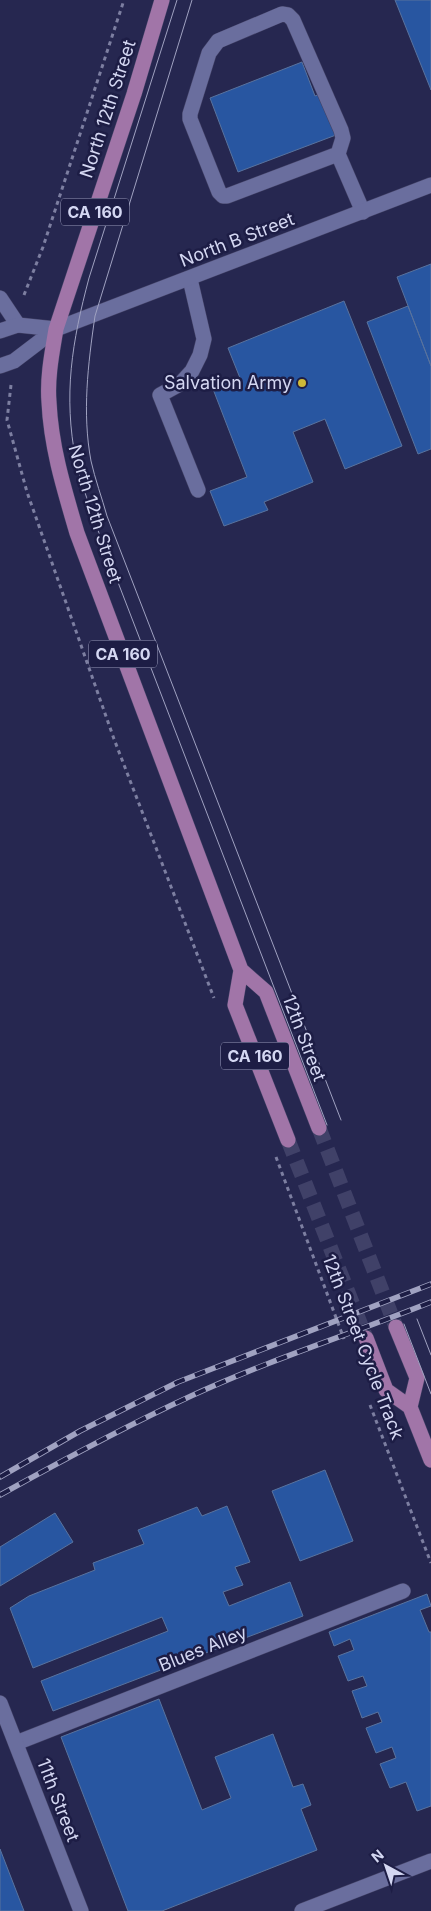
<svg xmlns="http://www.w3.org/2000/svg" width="431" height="1911" font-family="Inter,sans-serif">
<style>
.building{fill:#2856a1;stroke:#59739e}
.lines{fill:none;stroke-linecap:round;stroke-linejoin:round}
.primary-tunnel{stroke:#404168;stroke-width:15;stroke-dasharray:15 8;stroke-linecap:butt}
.lane-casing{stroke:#434266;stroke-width:16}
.street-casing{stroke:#434266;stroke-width:16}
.secondary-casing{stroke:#434266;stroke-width:16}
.primary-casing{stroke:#434266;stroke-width:16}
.path{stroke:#7d7fa1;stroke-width:3;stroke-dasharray:4 4;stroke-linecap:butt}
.lane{stroke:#6a6e9e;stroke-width:15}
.street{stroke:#6a6e9e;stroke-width:15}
.secondary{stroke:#6a6e9e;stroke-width:15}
.primary{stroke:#a175a8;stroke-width:15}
.tram{stroke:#a0a2c1;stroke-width:1}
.rail-casing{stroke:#a0a2c1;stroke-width:5.5}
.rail{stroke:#1d1d45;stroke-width:4;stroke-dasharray:11;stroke-linecap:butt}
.poi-dot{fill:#cdb938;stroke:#1d1d45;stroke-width:2}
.labels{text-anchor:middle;stroke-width:5;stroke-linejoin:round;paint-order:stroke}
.shield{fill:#1d1d45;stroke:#9d9fbe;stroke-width:1}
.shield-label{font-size:16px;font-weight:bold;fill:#d4d7f2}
.street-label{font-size:18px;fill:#d4d7f2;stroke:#1d1d45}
.poi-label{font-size:18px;fill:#d4d7f2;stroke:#1d1d45;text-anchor:end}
</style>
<rect width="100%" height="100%" fill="#262750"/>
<path class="building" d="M395,0H431V90Z
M302,62L315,96L320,94L336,135L238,172L210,98Z
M431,264V366L397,277Z
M344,301L402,446L345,469L325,419L293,432L313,482L264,502L268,510L224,526L210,491L247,477L213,389L240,378L228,348Z
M408,306L431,366V449L418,454L367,322Z
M325,1470L353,1541L300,1561L272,1491Z
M227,1506L250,1562L235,1567L243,1585L223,1592L229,1606L290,1582L303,1616L53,1711L41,1681L168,1631L162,1617L33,1668L10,1608L29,1596L95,1570L93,1563L144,1544L138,1530L197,1507L202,1516Z
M55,1513L73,1542L0,1586V1547Z
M427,1594L431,1606L420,1610L429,1632H431V1806L417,1811L406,1782L390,1788L380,1764L396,1758L392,1747L376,1753L366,1728L382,1722L378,1712L362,1718L352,1691L367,1686L363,1676L348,1681L338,1656L354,1650L350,1639L334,1646L329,1632Z
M159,1699L202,1810L231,1798L215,1757L273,1734L293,1787L303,1784L311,1805L301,1809L317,1850L162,1911H128L61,1737Z
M0,1849L24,1911H0Z"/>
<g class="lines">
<path class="primary-tunnel" d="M319,1128L396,1327
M288,1140L366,1338"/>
<g class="lane-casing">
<path id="lane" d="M338,154L227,196H223L219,192L190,119V114L209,53L218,41L282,14L288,15L293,20L341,130L343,138L338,154L363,212
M190,279L204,339L200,355L192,371L180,384L160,395L198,490
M16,1743L403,1591"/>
</g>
<g class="street-casing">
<path id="street" d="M0,298L18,325
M0,1703L81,1911
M302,1911L431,1861"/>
</g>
<g class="secondary-casing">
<path id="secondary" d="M0,331L18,325L56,329
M0,366L14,361L56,329L431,185"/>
</g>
<g class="primary-casing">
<path id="primary" d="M162,0L134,94L56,329C52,353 47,378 49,402C51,447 64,489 77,533L241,970L266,992L319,1128
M241,970L235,1005L288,1140
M396,1327L417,1378L410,1407L431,1460
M366,1338L386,1390L410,1407"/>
</g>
<path class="path" d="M24,295L43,247L124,0
M11,385L7,420L27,492L114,739L214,998
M276,1157L344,1339
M370,1405L431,1563"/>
<use href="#lane" class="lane"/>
<use href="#street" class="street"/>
<use href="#secondary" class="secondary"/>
<use href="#primary" class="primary"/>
<path class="tram" d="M177,0L89,278C72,342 63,395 76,461C80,481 88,500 94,520L327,1125
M192,0L95,316C88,364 82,413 91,461C95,479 102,498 107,516L341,1120
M417,1319L431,1355
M404,1324L431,1394"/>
<g class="rail-casing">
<path id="rail" d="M0,1477L80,1431L178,1382L431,1284
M0,1495C63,1460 126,1426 191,1396C269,1360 351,1334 431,1302"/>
</g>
<use href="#rail" class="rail"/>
</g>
<circle class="poi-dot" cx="302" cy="383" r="5"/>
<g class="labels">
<g class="shield">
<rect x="61" y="198.5" width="68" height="27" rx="4"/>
<rect x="89" y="640.5" width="68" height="27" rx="4"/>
<rect x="221" y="1042.5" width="68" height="27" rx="4"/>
</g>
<g class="shield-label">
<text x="95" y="218">CA 160</text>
<text x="123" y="660">CA 160</text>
<text x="255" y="1062">CA 160</text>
</g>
<g class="street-label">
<text transform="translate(108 109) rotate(-72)" y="6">North 12th Street</text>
<text transform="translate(237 240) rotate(-21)" y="6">North B Street</text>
<text transform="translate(95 514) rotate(73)" y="6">North 12th Street</text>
<text transform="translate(304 1038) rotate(69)" y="6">12th Street</text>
<text transform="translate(363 1347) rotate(69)" y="6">12th Street Cycle Track</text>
<text transform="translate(203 1649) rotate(-22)" y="6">Blues Alley</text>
<text transform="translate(58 1800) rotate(69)" y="6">11th Street</text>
</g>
<g class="poi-label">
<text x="292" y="389">Salvation Army</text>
</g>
</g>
<g transform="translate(386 1866) rotate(320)" stroke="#1d1d45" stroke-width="4" paint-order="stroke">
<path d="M0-4L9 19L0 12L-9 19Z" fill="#d4d7f2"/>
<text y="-8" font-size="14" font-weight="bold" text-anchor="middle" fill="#d4d7f2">N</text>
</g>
</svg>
